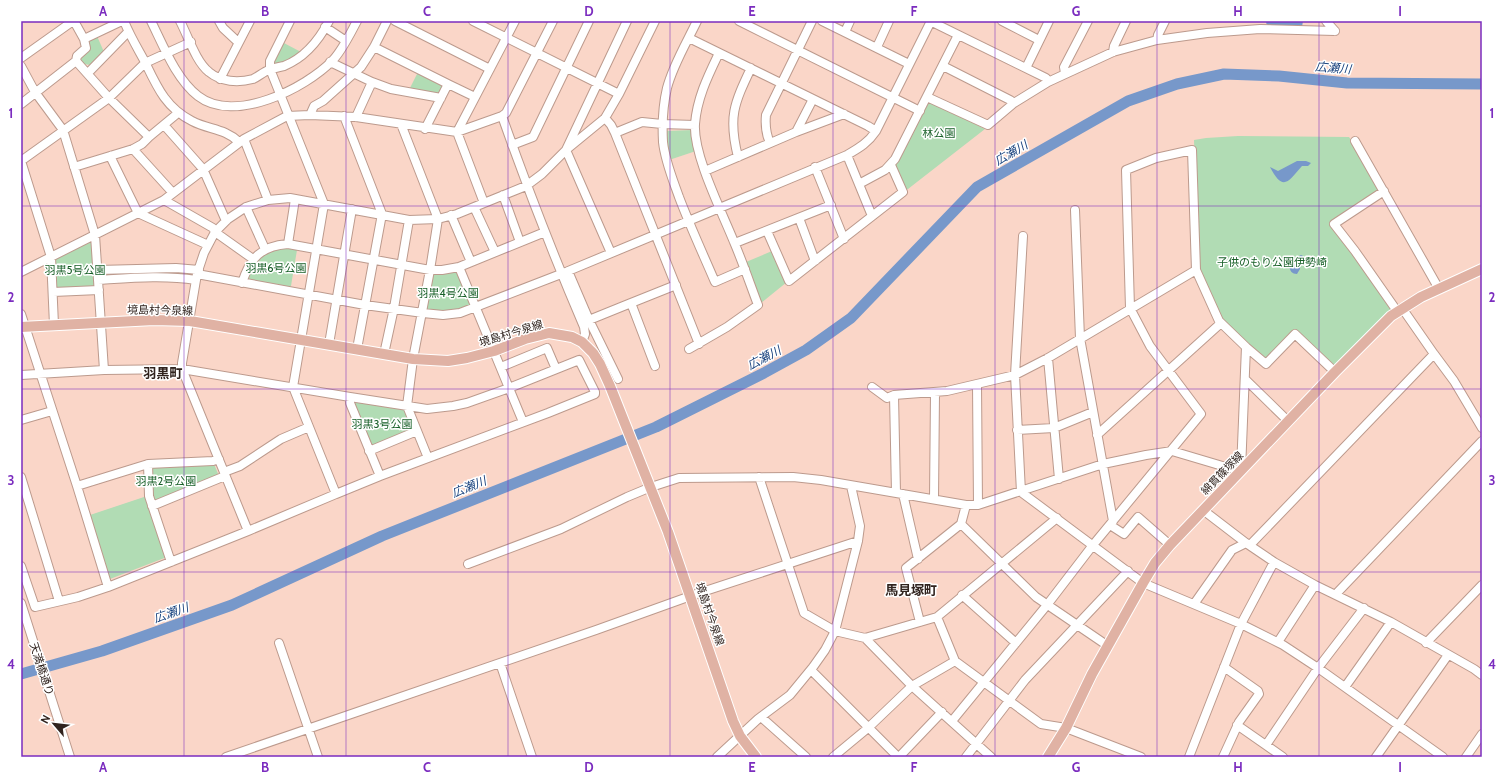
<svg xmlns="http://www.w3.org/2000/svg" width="1503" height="778" font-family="Cabin,'Noto Sans JP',sans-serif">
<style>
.park{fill:#b1dcb4}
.water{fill:#7798ca}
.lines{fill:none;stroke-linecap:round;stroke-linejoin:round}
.river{stroke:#7798ca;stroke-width:11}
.minor-casing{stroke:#bc9a8d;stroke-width:10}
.major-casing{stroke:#fff;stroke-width:12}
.minor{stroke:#fff;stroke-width:8}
.major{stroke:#e0b2a4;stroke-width:10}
.grid{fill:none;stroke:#7b2cbf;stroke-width:1;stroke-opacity:0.55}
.labels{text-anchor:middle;stroke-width:3;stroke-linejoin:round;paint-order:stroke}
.park-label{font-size:11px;fill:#175f27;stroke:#fff}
.street-label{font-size:11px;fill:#30231e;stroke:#fff}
.water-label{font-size:12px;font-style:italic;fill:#17417d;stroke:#fff}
.quarter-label{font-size:13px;font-weight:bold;fill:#30231e;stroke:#fff}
.neatline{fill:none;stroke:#7b2cbf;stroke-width:1.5}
.grid-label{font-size:13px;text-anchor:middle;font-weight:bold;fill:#7b2cbf}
</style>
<rect width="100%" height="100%" fill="#fad6c8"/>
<path class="park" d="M97,36L104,52L90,65L84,64L81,60L82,56L91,49L89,43L90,39Z
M282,42L301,52L285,62L276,65L272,62Z
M418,72L442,84L443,86L440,93L437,95L409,90Z
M931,102L985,129L908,189H905L895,165L927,103Z
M693,130L696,151L669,160L665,131Z
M1238,136L1349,137L1354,144L1379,191L1330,222L1393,308L1335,365L1333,364L1295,330L1265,361L1221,320L1198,267L1194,140L1206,138Z
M90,240L93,242L95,285L93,288L56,289L54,261L57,257Z
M285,247L297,250L291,286L288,288L248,280L246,278L249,270L265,253Z
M772,251L787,282L761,303L746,264V262Z
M456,270L459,273L472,303L469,307L448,312L429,311L426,308L432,274Z
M356,401L405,409L413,428L411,431L374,447L370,445L354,405Z
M214,464L219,476L156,501L152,498L151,469L154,466Z
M147,496L167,557L110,579L90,515Z"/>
<path class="water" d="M1267,21H1303L1302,27H1269L1266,23Z
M1297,161H1306L1311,163L1308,166H1302C1288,182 1283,192 1270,167L1278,171Z
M1301,255L1303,256L1300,263V269L1297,274C1292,274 1290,271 1289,266L1296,258Z"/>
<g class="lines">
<path class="river" d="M21,674L102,651L232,605L382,536L656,427L764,373L806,350L851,318L977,187L1128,101L1177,84L1224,74L1279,76L1347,83L1482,84"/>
<g class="minor-casing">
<path id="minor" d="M124,21C130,36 138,49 145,62C157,87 166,108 192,121C209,130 224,128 239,142
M151,21C163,45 176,79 198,96C234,124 305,89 333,60C343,49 350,34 357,21
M180,21C188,36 196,62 209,72C221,82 238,83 253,79C258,77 263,72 269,70C274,68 279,67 284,66C304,58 319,40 329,21
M219,21L223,28L238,42
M395,21L490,69
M473,21L619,94
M697,21C687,42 673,65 667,88C663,105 662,124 663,142C665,161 673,180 679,197C690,226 703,254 715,282L745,269
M739,21L920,111
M822,21L909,64
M930,21L1046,78L1048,82
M1002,21L1039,40
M1326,21L1335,31
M325,27L346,41
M845,32L850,21
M689,38L868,126L876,131
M84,39L122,21
M1157,40L1158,35L1165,21
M374,47L448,84L425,129
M877,47L889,21
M1113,52L1114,46L1126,21
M21,58L73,21
M76,61L109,98L149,137L178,113
M330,62L372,82L356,117
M21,66L35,92L63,130L95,235L104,370
M943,66L1010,100L1014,103
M1026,68L1049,21
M88,73L128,32
M1065,73L1064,67L1088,21
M220,79L250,21
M372,82L391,89L441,98
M448,84L475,97
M927,97L988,125L1014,103L1048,82L1113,52L1157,40L1207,33L1260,29L1335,31
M21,104L76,61L77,56L86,48L84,39L74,21
M310,115L314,106L323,101L361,67L374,47L387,21
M344,116L382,214L357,349
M502,116C527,187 554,257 584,327L585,334L582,342
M605,118L611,125L615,133L699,344
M401,124L438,219L430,270L413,359L407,406L428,458
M164,125L203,169L226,221
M796,132L813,99
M615,133L642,122L662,124L695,125
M244,139L268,200
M1355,141L1439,289
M770,143C766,134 765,125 766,115L812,21
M512,145L533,137L589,21
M133,149L172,192
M847,155L872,216
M110,156L138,213L208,245
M738,157C728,117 734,104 751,68
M21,161L109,98L145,63L191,42
M21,161L51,257L54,325
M74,167L133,149L142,144L149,137
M815,167L844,239
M705,171L796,132L844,114
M859,184L885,170L895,159L958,35
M1384,191L1334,224L1355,251L1397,311
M503,195L520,242
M164,200L213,228L215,232L253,259
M484,203L457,132L515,21
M246,207L265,249
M474,207L495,252
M1075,210L1080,338L1113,521
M451,215L471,262
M799,218L815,261
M767,231L789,281L903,192L891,165
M735,243L831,205
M288,244L295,199
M611,253L566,150L627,21
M459,267L523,422
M98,270L176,268L199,270
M568,271L589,320L618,379
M21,272L164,200L244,139L287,116L310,115L356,117L457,132L502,116L506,113L553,21
M197,274L365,305L423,313L443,315L460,313L561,274L847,155C859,148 868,143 876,131L931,21
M98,280C131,278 164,275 196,280
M242,283C250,258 261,246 288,244L430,270H442L459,267L545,232
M53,292L99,290
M631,303L676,285
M1402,308L1434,354L1454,381L1482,428
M21,314L77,486L108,587
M589,320L631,303L655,366
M329,344L352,209
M1246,347L1266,364L1295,334L1335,372
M689,349L727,327L758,305C750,284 743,263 734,242C722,212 693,155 695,124C697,98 708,76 719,53
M384,354L394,308L409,220
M1048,358L1059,479
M501,367L547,348L556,369
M21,375L104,370L182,369L350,397L427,409L453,406L467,403L509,388L579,360L595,392V394L548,413L380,476L336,494L293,387L324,204L270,69V61L290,21
M1245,379L1288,421
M977,384L978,505
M872,387L887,398L894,395L947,391L1015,375L1048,358L1196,270
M894,395L896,493
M350,397V403L380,476
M21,420L52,411
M1017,430L1054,428L1093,412
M1097,435L1221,323
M369,451L417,431
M148,464L149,496L171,562
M224,472L240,466L281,439L309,427
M21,477L59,601
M759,477L804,613L835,631L865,638L937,617L1057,518
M77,486L148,464L213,461L219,459
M1021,492L1143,583L1241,624L1283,645L1318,668L1443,757
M1021,492L1015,375L1023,236
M903,494L918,559
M934,499L935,393
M966,505L961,524L1036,597L1108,646
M152,506L225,476
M1203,510L1246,543L1274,562L1315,585L1391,622L1474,669L1482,675
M1110,525L1124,534L1138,517L1170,545
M248,531L182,369V363L197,274L204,253L215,232L228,219L246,207L268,200L290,198L409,220L438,219L457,214L526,186L542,174L566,150L605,118L619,94L655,21
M1250,545L1434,354
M468,564L561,529L627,497L651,487L679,478L793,477L821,480L966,505H978L1103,464L1146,455L1172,451L1236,470H1241L1246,347L1219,321L1196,270L1192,150L1156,158L1126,170L1130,308L1150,346L1201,414L1093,545L1047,605L952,721
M21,566L35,607L78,597L108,587L248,531L336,494
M1336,594L1482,441
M962,595L1016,643
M21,603L70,757
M1194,604L1232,550L1246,543
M937,617L955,661
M920,622L906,568L961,524
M865,638L912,686L991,757
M1278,642L1315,585
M279,643L318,757
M1426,643L1482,585
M500,663L532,757
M811,670L898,757
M1345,687L1391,622
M761,717L806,757
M1237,725L1283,757
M1266,745L1318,668L1364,608
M226,757L596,630L699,593L858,541
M717,757L758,719L790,695L813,667L825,650L835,631L858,541L860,526L851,486
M833,757L868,728L912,686L955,661L1041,724L1066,728L1141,757
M899,757L942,712
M966,757L1025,680L1128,571
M1189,757L1241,624L1274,562
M1223,757L1239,722L1259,694L1258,691L1224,667
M1376,757L1448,655
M1466,757L1482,734"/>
</g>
<g class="major-casing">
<path id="major" d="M21,327L154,320L190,321L413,359L448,361L467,358L494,351L525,339L549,333L572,337L582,342L593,353L600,364L610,386L668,532L733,721L740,736L756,757
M1048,757L1066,728L1092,674L1143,583L1155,563L1170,545L1335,372L1391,316L1421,297L1482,269"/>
</g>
<use href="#minor" class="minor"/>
<use href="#major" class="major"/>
</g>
<path class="grid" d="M184,21V757M346,21V757M508,21V757M670,21V757M833,21V757M995,21V757M1157,21V757M1319,21V757M21,206H1482M21,389H1482M21,572H1482"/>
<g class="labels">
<g class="park-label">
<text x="939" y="137">林公園</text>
<text x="1272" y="266">子供のもり公園伊勢崎</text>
<text x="276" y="272">羽黒6号公園</text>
<text x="75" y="274">羽黒5号公園</text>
<text x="448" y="297">羽黒4号公園</text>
<text x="382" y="428">羽黒3号公園</text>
<text x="166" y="485">羽黒2号公園</text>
</g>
<g class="street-label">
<text transform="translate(160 310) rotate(1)" y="4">境島村今泉線</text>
<text transform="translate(511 333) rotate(-17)" y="4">境島村今泉線</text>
<text transform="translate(1222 473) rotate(-46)" y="4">綿貫篠塚線</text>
<text transform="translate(710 614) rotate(71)" y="4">境島村今泉線</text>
<text transform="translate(42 669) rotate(72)" y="4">天満橋通り</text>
</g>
<g class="water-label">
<text transform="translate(1333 68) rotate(5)" y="4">広瀬川</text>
<text transform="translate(1011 153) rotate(-30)" y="4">広瀬川</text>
<text transform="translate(764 358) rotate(-28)" y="4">広瀬川</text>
<text transform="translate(469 487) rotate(-22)" y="4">広瀬川</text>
<text transform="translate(171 613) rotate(-19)" y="4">広瀬川</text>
</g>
<g class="quarter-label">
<text x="163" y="378">羽黒町</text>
<text x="911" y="595">馬見塚町</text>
</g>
</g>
<rect width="1503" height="778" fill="none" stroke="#ffffff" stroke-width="44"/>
<g transform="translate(54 724) rotate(298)" stroke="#ffffff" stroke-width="3" paint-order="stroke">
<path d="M0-3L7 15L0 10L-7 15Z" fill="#30231e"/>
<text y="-6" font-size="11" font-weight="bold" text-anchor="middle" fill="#30231e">N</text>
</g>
<rect x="22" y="22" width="1459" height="734" class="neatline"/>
<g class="grid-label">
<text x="103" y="16">A</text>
<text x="265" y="16">B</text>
<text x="427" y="16">C</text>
<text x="589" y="16">D</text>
<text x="752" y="16">E</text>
<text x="914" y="16">F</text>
<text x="1076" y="16">G</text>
<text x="1238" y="16">H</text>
<text x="1400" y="16">I</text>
<text x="11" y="118">1</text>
<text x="1492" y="118">1</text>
<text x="11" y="302">2</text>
<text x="1492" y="302">2</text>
<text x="11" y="485">3</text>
<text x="1492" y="485">3</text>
<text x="11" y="669">4</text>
<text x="1492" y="669">4</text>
<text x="103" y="772">A</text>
<text x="265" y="772">B</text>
<text x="427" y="772">C</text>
<text x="589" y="772">D</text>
<text x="752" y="772">E</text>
<text x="914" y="772">F</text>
<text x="1076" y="772">G</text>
<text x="1238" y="772">H</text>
<text x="1400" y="772">I</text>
</g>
</svg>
